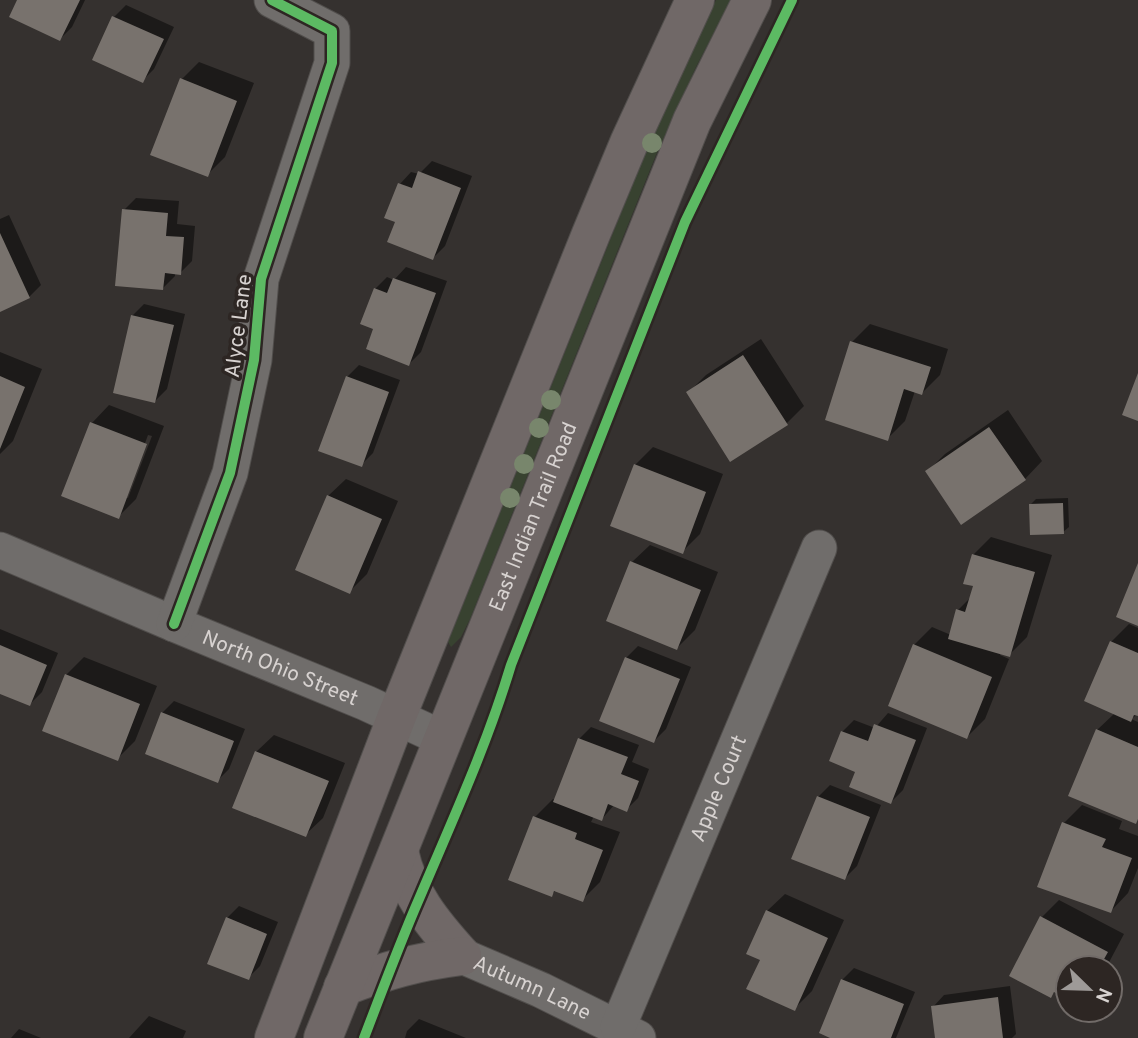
<svg xmlns="http://www.w3.org/2000/svg" width="1138" height="1038" font-family="Overpass,sans-serif">
<style>
.grass{fill:#384230}
.shadow{fill:#0007;fill-rule:evenodd}
.building{fill:#78726d}
.lines{fill:none;stroke-linecap:round;stroke-linejoin:round}
.minor-casing{stroke:#514e4c;stroke-width:37}
.major-casing{stroke:#514e4c;stroke-width:40}
.minor{stroke:#706d6b;stroke-width:35}
.major{stroke:#706867;stroke-width:38}
.cycleway-casing{stroke:#2d2623;stroke-width:15}
.cycleway{stroke:#5cba63;stroke-width:10}
.tree{fill:#78866c}
.labels{text-anchor:middle;stroke-width:7;stroke-linejoin:round;paint-order:stroke}
.street-label{font-size:21px;fill:#d7d2d0;stroke:#2d2623}
</style>
<rect width="100%" height="100%" fill="#35312f"/>
<path class="grass" d="M716,0H731L696,67L656,155L470,619L461,637L451,647L448,642L636,176L678,77Z"/>
<path class="shadow" d="M19,0H85L72,27L60,39Z
M126,5L174,27L154,69L142,81L114,17Z
M199,62L254,83L225,157L207,175L182,79Z
M432,161L472,176L445,246L433,258L397,221L386,217L400,184L411,172L419,174Z
M136,198L179,201L177,224L195,226L192,261L180,273L175,272V276L163,288L124,210Z
M9,215L41,285L29,297L0,310V219Z
M406,267L447,281L421,352L409,364L375,327V289L387,277L394,280Z
M144,304L185,314L167,389L155,401L132,316Z
M870,324L948,349L940,375L922,393L915,391L905,421L887,439L852,342Z
M761,339L804,406L786,424L688,393L706,375Z
M0,352L42,369L13,441L0,454Z
M359,365L400,380L373,453L361,465L347,377Z
M109,405L164,426L136,499L118,517L92,423ZM148,435L152,436L128,498H125Z
M1008,410L1042,461L1025,479L927,472L945,454Z
M653,447L723,474L700,534L682,552L635,465Z
M346,479L398,501L367,574L349,592L328,496Z
M1068,498L1069,527L1063,532L1030,505L1036,499Z
M991,537L1052,555L1027,637L1009,655L1001,653L1000,655L1009,659L985,719L967,737L914,645L932,627L951,635L958,610L972,596L975,585L973,555Z
M650,545L718,572L695,630L677,648L632,562Z
M1129,624L1138,628V714L1131,719L1138,722V819L1135,822L1097,730L1115,713L1111,642Z
M0,629L58,653L42,692L30,704L0,692Z
M638,646L691,667L666,729L654,741L626,658Z
M84,657L157,686L135,741L117,759L66,675Z
M174,701L245,729L229,769L217,781L162,713Z
M888,713L927,728L903,790L891,802L858,771L842,732L854,720L875,728Z
M591,727L639,745L632,762L649,769L638,798L626,810L614,805L602,819L594,816L591,822L620,832L600,882L582,900L556,890L551,895L535,817L553,799L555,800L579,739Z
M274,735L345,763L323,818L305,835L256,752Z
M830,785L881,805L857,866L845,878L818,797Z
M1082,805L1122,821L1119,829L1138,836V868L1128,893L1111,911L1064,823Z
M785,894L844,920L812,991L795,1008L762,959L767,911Z
M1059,900L1124,934L1106,968H1068V998L1055,991L1051,996L1042,917Z
M239,906L278,922L260,966L248,978L227,918Z
M854,968L915,992L896,1038H835L842,980Z
M1010,986L1016,1034L1012,1038H936L933,1007L944,995Z
M149,1016L186,1031L183,1038H129Z
M419,1019L466,1038H405L407,1031Z
M19,1029L41,1038H11Z"/>
<path class="building" d="M17,0H80L60,41L9,17Z
M112,16L164,39L143,83L92,60Z
M180,78L237,101L208,177L150,155Z
M418,171L461,188L433,260L387,242L395,222L384,218L398,183L412,188Z
M122,209L168,213L166,236L184,237L181,275L165,273L163,290L115,286Z
M0,233L30,298L0,312Z
M393,278L436,293L409,366L366,349L373,329L360,324L374,288L387,293Z
M131,315L174,325L155,403L113,393Z
M850,341L931,367L922,395L904,389L888,441L825,420Z
M743,355L788,425L730,462L686,392Z
M1138,373V421L1122,415Z
M0,376L25,387L0,449Z
M346,376L389,392L362,467L318,451Z
M90,422L147,444L119,519L61,496Z
M989,427L1026,480L961,525L925,471Z
M634,464L706,492L683,554L610,526Z
M327,495L382,519L350,594L295,570Z
M1063,503L1064,534L1030,535L1029,504Z
M972,554L1035,572L1010,657L948,639L956,609L965,612L973,586L963,584Z
M630,561L701,590L677,650L606,621Z
M1138,563V626L1116,617Z
M1110,641L1138,653V716L1134,715L1131,722L1084,701Z
M913,644L992,677L967,739L888,706Z
M0,645L47,665L30,706L0,694Z
M625,657L680,679L654,743L599,721Z
M65,674L140,704L118,761L42,731Z
M161,712L234,741L218,783L145,754Z
M874,724L916,740L891,804L849,787L855,772L829,761L841,731L868,741Z
M1096,729L1138,747V819L1136,824L1068,796Z
M578,738L628,757L621,774L639,781L627,812L608,804L602,821L553,802Z
M255,751L329,781L306,837L232,808Z
M817,796L870,817L845,880L791,859Z
M533,816L577,833L575,839L603,850L583,902L554,891L552,897L508,880Z
M1062,822L1106,839L1102,847L1132,858L1111,913L1037,887Z
M766,910L828,938L795,1011L746,989L760,960L746,954Z
M1040,916L1108,952L1099,968H1068V1000L1054,992L1051,998L1009,976Z
M226,917L267,934L249,980L207,964Z
M841,979L904,1004L891,1038H830L819,1033Z
M998,997L1003,1038H935L931,1006Z"/>
<g class="lines">
<g class="minor-casing">
<g id="minor">
<path id="s1" d="M0,550L174,624L366,703L444,739"/>
<path d="M174,624L230,473L254,360L261,279L332,63V31L272,0"/>
<path id="s2" d="M462,956L541,990L638,1038"/>
<path id="s3" d="M618,1027L819,548"/>
</g>
</g>
<g class="major-casing">
<g id="major">
<path d="M399,851C408,894 433,924 462,956"/>
<path d="M343,987C387,970 416,962 462,956"/>
<path d="M274,1038L397,716L591,234L629,143L695,0"/>
<path id="s4" d="M323,1038L692,121L752,0"/>
</g>
</g>
<use href="#minor" class="minor"/>
<use href="#major" class="major"/>
<g class="cycleway-casing">
<path id="cycleway" d="M174,624L230,473L254,360L261,279L332,63V31L272,0
M364,1038C382,991 399,945 419,899C452,821 487,745 511,665L685,222L792,0"/>
</g>
<use href="#cycleway" class="cycleway"/>
</g>
<g class="tree">
<circle cx="652" cy="143" r="10"/>
<circle cx="551" cy="400" r="10"/>
<circle cx="539" cy="428" r="10"/>
<circle cx="524" cy="464" r="10"/>
<circle cx="510" cy="498" r="10"/>
</g>
<g class="labels">
<g class="street-label">
<text transform="translate(238 326) rotate(-83)" y="7">Alyce Lane</text>
<text dy="7" stroke="none"><textPath href="#s4" startOffset="562">East Indian Trail Road</textPath></text>
<text dy="7" stroke="none"><textPath href="#s1" startOffset="304">North Ohio Street</textPath></text>
<text dy="7" stroke="none"><textPath href="#s3" startOffset="259">Apple Court</textPath></text>
<text dy="7" stroke="none"><textPath href="#s2" startOffset="77">Autumn Lane</textPath></text>
</g>
</g>
<g transform="translate(1089 989) rotate(113)"><circle r="33" fill="#2d2623" stroke="#716b68" stroke-width="2"/>
<path d="M0-5L12 26L0 18L-12 26Z" fill="#9e9a98"/>
<text y="-10" font-size="19" font-weight="bold" text-anchor="middle" fill="#d7d2d0">N</text>
</g>
</svg>
